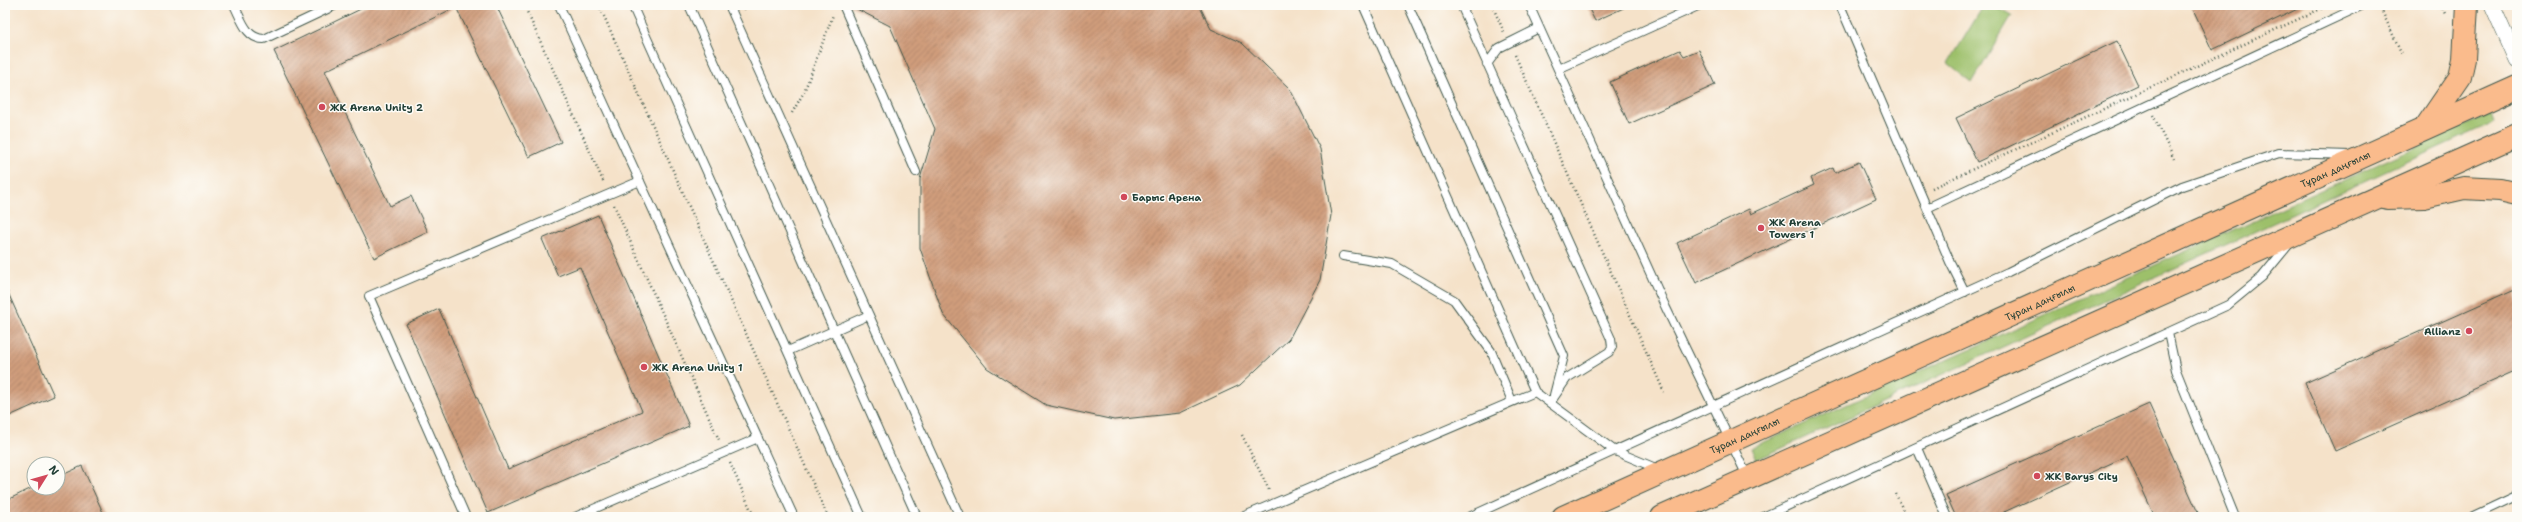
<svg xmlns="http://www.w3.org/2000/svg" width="2522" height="522" font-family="'Shantell Sans',sans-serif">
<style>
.grass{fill:#9dc06a;stroke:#5e7e4f}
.building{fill:url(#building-hatch)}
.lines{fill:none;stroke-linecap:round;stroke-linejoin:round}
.lane-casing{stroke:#3f564a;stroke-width:10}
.street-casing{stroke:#3f564a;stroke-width:16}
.primary-casing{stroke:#3f564a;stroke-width:24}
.path{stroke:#3f564a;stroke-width:2.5;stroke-dasharray:1 3;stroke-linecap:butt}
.lane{stroke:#fff;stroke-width:8}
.street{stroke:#fff;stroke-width:15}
.primary{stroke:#fabb8c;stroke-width:22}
.poi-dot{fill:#d1495b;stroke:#fdfcf7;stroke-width:1.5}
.labels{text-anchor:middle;stroke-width:3;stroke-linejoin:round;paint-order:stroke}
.poi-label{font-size:10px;font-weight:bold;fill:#1f3d34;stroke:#fdfcf7;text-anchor:start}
.street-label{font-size:10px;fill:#1f3d34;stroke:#fdfcf7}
</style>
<defs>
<pattern id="building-hatch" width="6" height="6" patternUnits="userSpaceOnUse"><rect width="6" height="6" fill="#d09d7c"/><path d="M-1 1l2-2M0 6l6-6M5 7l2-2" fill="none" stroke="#a88166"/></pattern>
</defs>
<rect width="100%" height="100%" fill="#fdfcf7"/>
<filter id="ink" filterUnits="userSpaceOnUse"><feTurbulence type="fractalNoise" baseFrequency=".025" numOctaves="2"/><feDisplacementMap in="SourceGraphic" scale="8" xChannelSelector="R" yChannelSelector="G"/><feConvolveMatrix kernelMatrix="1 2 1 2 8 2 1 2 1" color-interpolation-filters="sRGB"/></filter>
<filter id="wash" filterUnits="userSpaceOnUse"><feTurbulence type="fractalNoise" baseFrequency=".012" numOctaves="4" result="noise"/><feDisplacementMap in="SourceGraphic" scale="16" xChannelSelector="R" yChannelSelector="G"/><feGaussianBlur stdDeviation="0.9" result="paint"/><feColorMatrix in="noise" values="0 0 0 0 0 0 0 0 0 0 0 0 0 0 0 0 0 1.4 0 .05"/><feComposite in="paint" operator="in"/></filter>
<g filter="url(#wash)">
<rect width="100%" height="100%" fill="#f5e2c9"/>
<path class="grass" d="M1984,5H1995L2012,15L1972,83L1948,64Z
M2491,113L2494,122L1756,460L1751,448Z"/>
<g id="blocks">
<path class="building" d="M369,5H496L561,142L529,157L456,7L325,71L390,206L411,196L428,232L374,258L274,51Z
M849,5H1199L1211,29L1242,43L1290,89L1320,149L1331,215L1320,280L1289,339L1240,385L1180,413L1114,420L1046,405L987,368L943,314L920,248V179L935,129L890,26Z
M1587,5H1630L1595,21Z
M2191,5H2306L2212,50Z
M2117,41L2138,85L1977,162L1956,118Z
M1680,50L1684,56L1699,50L1715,85L1629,124L1610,82Z
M1859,162L1876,199L1696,283L1677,243L1749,209L1751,214L1814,185L1811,178L1833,168L1835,173Z
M598,215L689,426L488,513L406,324L439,309L508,469L642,411L580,267L558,276L542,239Z
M5,286L54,396L5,418Z
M2517,288V370L2335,451L2305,383Z
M2149,404L2200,517H2155L2127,456L1993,517H1956L1946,495Z
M82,466L105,517H5V501L34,487L58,488V477Z"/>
</g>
</g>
<g filter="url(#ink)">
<use href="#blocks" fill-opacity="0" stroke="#3f564a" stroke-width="1"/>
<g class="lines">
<g class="lane-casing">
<path id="lane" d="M234,5C241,18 246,39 264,39L336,5
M559,5L794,517
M632,5L862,517
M689,5L917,517
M729,5L960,517
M843,5L916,172
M1363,5L1535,392
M1408,5L1564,356L1554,395
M1461,5L1611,339L1612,347L1609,352L1567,378L1550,403
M1529,5L1666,308L1748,478
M1840,5L1950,262L1965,292
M1487,64L1499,48L1539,28
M1558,69L1700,5
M1927,208L2363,5
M1343,256L1392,264L1454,300L1491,351L1512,401
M2168,333L2176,370L2235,517
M788,351L869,315
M1917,448L1947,517
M466,517L369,296L640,181
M575,517L758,438
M1242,517L1535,392L1615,451L1658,469
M1469,517L2008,272L2182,186L2279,153L2351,155
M1763,517L2228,305L2262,277L2290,243
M2472,517L2517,496"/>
</g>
<g class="street-casing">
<path id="street" d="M2492,5L2517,61"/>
</g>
<g class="primary-casing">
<g id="primary">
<path d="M2425,128L2460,77L2464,59L2467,5"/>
<path d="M2387,198L2424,197L2464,188L2500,190L2517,194"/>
<path id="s1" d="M1563,517L2517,87"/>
<path d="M1662,517L2517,135"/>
</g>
</g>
<path class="path" d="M524,5L604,183
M599,5L828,517
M1492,5L1504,32
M2379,5L2402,54
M2441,5L2446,16
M744,9L755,5
M1515,55L1664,392
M792,113L804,92L833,15
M2153,115L2174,159
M1932,188L2329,5
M614,205L720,442
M1242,435L1270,492
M730,463L754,517
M1896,494L1906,517"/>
<use href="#lane" class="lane"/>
<use href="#street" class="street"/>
<use href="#primary" class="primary"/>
</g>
</g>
<g class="poi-dot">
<circle cx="322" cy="107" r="4"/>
<circle cx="1124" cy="197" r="4"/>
<circle cx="1761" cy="228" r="4"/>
<circle cx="2469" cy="331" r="4"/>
<circle cx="644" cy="367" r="4"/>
<circle cx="2037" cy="476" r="4"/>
</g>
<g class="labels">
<g class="poi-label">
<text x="330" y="111">ЖК Arena Unity 2</text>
<text x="1132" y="201">Барыс Арена</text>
<text x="1769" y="226">ЖК Arena<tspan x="1769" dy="12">Towers 1</tspan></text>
<text x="2461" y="335" text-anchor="end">Allianz</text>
<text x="652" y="371">ЖК Arena Unity 1</text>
<text x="2045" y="480">ЖК Barys City</text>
</g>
<g class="street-label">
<text dy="4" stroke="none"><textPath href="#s1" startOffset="847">Тұран даңғылы</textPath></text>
<text dy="4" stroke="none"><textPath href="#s1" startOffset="523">Тұран даңғылы</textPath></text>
<text dy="4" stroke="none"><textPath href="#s1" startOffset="199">Тұран даңғылы</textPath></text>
</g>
</g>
<rect width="2522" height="522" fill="none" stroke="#fdfcf7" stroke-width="20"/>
<g transform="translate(46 476) rotate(53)"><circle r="19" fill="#fdfcf7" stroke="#a4b0a9"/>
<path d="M0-3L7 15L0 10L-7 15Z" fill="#d1495b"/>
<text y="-6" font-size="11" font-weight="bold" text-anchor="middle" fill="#1f3d34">N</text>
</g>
</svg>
